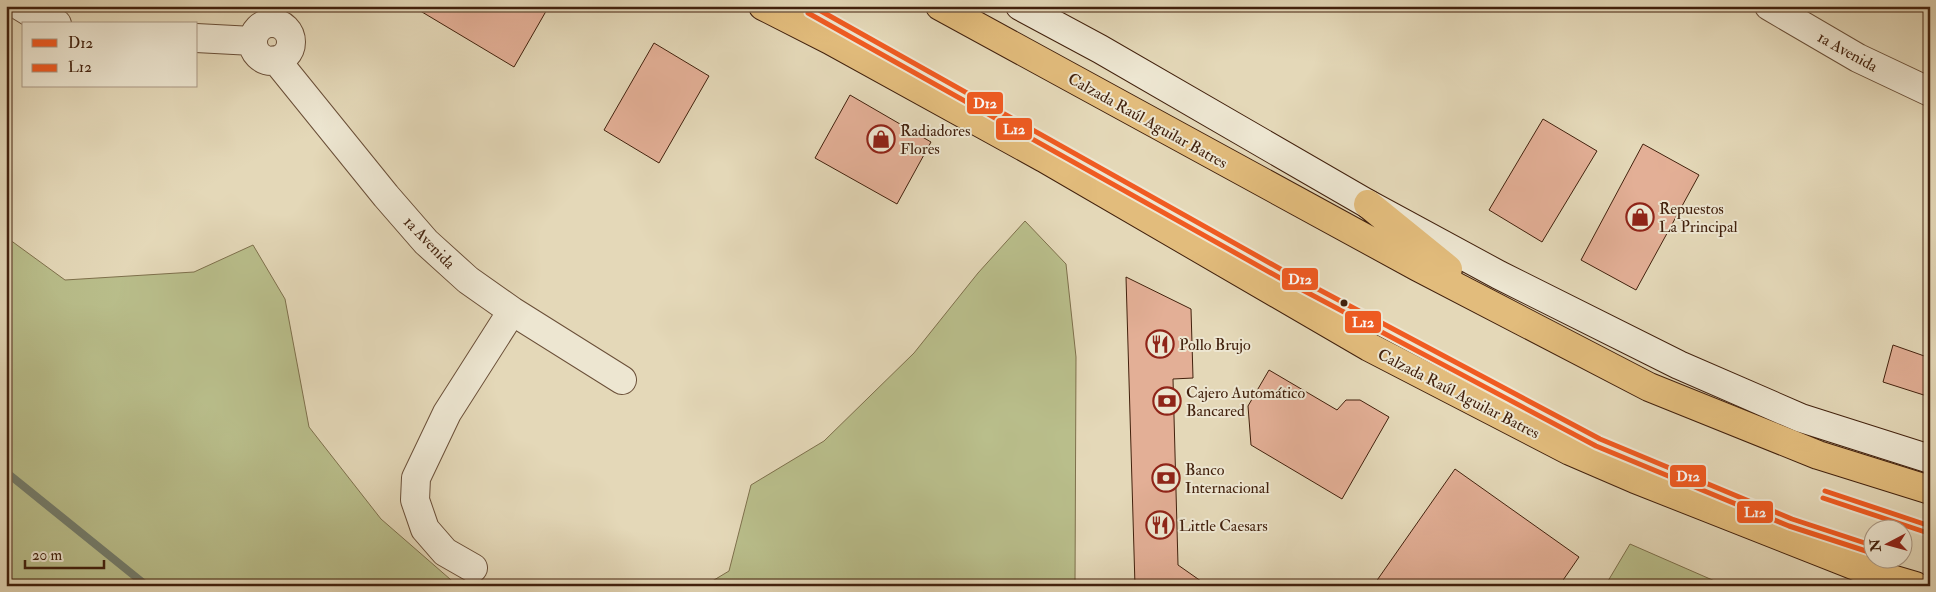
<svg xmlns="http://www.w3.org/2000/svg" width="1936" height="592" font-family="'IM FELL Double Pica',serif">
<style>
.green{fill:#b9be8b;stroke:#7e704c}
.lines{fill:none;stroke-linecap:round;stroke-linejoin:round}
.stream{stroke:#747d6c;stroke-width:8}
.building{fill:#e3af96;stroke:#42210d}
.street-casing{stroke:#6a4f38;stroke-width:30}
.secondary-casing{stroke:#42210d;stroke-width:30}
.highway-casing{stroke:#42210d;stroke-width:30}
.street{stroke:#ede6d1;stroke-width:28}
.secondary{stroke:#ede6d1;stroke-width:28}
.highway{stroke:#e2bc7c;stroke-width:28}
.bus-1-casing{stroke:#ede6d1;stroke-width:9}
.bus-2-casing{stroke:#ede6d1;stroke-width:9}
.bus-1{stroke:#f05b22;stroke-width:5}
.bus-2{stroke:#f05b22;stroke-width:5}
.bus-dot{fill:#42210d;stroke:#ede6d1;stroke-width:2}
.labels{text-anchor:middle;stroke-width:4;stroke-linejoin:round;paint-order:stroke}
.street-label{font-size:16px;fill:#42210d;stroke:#ede6d1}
.poi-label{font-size:16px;fill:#42210d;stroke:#ede6d1;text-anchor:start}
.line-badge{stroke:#ede6d1;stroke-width:2}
.badge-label{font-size:14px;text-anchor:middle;font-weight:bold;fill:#fff}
</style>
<rect width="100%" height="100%" fill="#e4d8b8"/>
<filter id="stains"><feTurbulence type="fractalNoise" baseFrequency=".004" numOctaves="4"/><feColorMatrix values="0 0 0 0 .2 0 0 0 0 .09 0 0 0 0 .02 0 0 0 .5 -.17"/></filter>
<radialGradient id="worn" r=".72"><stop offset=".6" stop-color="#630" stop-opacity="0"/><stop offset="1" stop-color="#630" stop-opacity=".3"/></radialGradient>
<path class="green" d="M1025,221L1066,264L1076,357L1075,586H704L729,571L751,485L824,441L914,353L978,273Z
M6,237L65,280L194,272L253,245L285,299L309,427L381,519L458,586H6Z
M1630,544L1717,582L1718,586H1605Z"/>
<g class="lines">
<path class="stream" d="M6,472L147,586"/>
</g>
<path class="building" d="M412,6H549L514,67Z
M654,43L709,76L659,163L604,130Z
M850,95L931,142L897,204L815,158Z
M1543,119L1597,151L1542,242L1489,210Z
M1643,144L1699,175L1636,290L1581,260Z
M1126,277L1191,309L1193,378L1173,379L1178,565L1208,586H1135Z
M1893,345L1930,358V397L1883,382Z
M1269,370L1337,410L1346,400H1360L1389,417L1342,499L1251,445L1248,406Z
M1455,469L1579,557L1559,586H1373Z"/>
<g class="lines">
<g class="street-casing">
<path id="street" d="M20,6L38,17L57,24
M1769,6L1858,58L1930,92
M253 42a19 19 0 1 1 38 0a19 19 0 1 1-38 0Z
M196,38L253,41
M276,60L386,196L426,242L468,280L512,311L622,380
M473,568L445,552L425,529L415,500L416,478L447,413L512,311"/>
</g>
<g class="secondary-casing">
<path id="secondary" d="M1020,6L1100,49L1368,204L1499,275L1679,365L1801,418L1930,459"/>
</g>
<g class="highway-casing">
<path id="highway" d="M763,6L830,40L1044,158L1369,347L1570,451L1635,479L1881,576L1915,586
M940,6L1418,267L1649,387L1818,455L1930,490
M1368,204L1448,269"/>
</g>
<use href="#street" class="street"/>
<use href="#secondary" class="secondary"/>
<use href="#highway" class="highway"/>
<g class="bus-1-casing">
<path id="bus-1" d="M812,6L1284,271L1600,439L1792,519L1874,546
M1825,491L1930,526"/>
</g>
<g class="bus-2-casing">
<path id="bus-2" d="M808,13L1280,278L1596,446L1789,526L1872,553
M1823,498L1928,533"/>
</g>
<use href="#bus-1" class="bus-1"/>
<use href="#bus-2" class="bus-2"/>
</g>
<defs>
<g id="shop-ring" transform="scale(1.4375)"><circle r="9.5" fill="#ede6d1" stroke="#8f2418" stroke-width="1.5"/><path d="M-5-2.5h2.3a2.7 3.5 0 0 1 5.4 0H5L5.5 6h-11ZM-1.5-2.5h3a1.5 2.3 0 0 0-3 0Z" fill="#8f2418"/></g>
<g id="restaurant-ring" transform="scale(1.4375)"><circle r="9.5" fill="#ede6d1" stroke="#8f2418" stroke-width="1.5"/><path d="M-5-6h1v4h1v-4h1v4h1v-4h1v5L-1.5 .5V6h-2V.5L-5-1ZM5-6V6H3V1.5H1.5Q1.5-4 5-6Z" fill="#8f2418"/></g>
<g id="bank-ring" transform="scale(1.4375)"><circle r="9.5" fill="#ede6d1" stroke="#8f2418" stroke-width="1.5"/><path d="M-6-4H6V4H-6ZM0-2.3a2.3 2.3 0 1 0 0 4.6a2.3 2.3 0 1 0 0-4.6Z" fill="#8f2418"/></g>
</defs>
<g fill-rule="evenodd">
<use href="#shop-ring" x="881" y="139"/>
<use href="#shop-ring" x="1640" y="217"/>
<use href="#restaurant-ring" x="1160" y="344"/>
<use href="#bank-ring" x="1167" y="401"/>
<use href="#bank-ring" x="1166" y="478"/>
<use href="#restaurant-ring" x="1160" y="525"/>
</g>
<circle class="bus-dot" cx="1344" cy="303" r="4.5"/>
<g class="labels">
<g class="street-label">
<text transform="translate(1848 51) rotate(29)" y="6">1a Avenida</text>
<text transform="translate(1148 120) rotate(29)" y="6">Calzada Raúl Aguilar Batres</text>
<text transform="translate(430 242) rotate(46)" y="6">1a Avenida</text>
<text transform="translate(1459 393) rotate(27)" y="6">Calzada Raúl Aguilar Batres</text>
</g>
<g class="poi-label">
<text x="900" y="136">Radiadores<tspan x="900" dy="18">Flores</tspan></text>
<text x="1659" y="214">Repuestos<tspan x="1659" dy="18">La Principal</tspan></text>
<text x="1179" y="350">Pollo Brujo</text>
<text x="1186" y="398">Cajero Automático<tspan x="1186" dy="18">Bancared</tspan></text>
<text x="1185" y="475">Banco<tspan x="1185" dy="18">Internacional</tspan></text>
<text x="1179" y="531">Little Caesars</text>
</g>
</g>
<g class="line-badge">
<rect x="966" y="91" width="38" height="24" rx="5" fill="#f05b22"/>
<rect x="995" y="117" width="38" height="24" rx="5" fill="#f05b22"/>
<rect x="1281" y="267" width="38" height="24" rx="5" fill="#f05b22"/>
<rect x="1344" y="310" width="38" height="24" rx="5" fill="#f05b22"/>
<rect x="1669" y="464" width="38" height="24" rx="5" fill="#f05b22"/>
<rect x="1736" y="500" width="38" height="24" rx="5" fill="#f05b22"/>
</g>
<g class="badge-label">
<text x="985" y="108">D12</text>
<text x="1014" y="134">L12</text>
<text x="1300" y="284">D12</text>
<text x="1363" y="327">L12</text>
<text x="1688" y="481">D12</text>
<text x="1755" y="517">L12</text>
</g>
<rect width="1936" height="592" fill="none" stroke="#e4d8b8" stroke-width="25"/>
<rect x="8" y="8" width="1921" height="577" fill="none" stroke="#42210d" stroke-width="2.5"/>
<rect x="12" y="12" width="1911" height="567" fill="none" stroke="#42210d"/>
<rect x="22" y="22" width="175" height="65" fill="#ede6d1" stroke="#a99783"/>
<rect x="32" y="39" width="25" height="8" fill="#f05b22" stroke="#a99783"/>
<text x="68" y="48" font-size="15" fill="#42210d">D12</text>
<rect x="32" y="64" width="25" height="8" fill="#f05b22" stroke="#a99783"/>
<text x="68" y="72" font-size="15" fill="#42210d">L12</text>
<g transform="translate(1888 544) rotate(264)"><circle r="24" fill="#ede6d1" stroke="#a99783"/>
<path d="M0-4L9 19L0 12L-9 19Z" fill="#8f2418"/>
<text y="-8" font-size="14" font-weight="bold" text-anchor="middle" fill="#42210d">N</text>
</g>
<path d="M25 560v8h79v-8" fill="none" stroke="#42210d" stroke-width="2.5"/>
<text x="32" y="560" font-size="15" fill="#42210d" stroke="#ede6d1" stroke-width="4" paint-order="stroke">20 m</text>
<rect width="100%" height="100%" filter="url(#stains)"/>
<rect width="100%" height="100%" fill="url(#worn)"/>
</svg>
